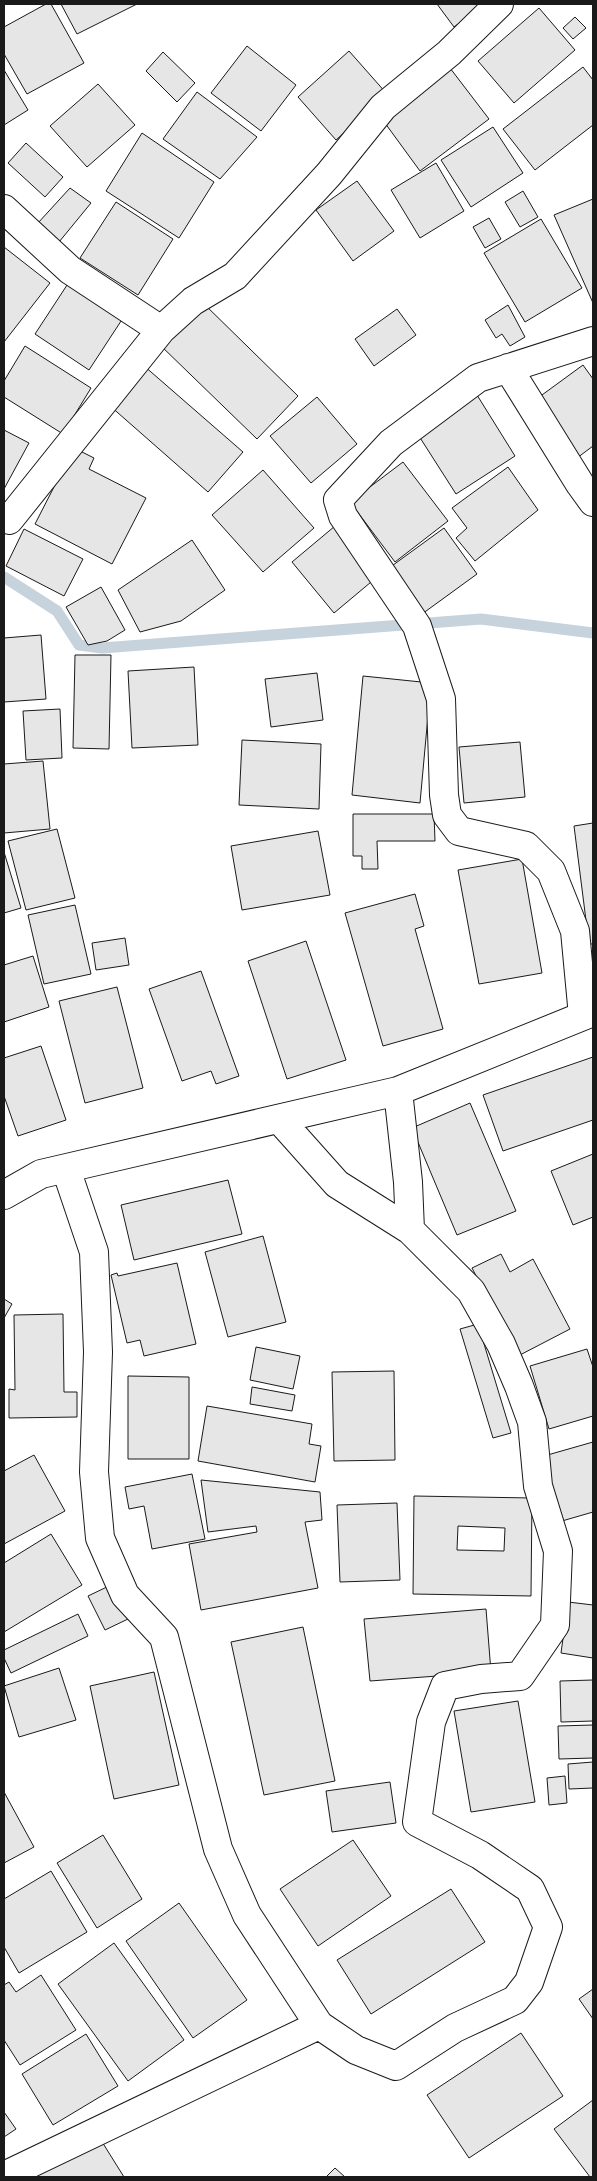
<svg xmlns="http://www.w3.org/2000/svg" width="597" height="2181" font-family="'Titillium Web',sans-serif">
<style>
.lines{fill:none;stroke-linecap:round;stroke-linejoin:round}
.stream{stroke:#c6d2dc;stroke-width:11}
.building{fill:#e6e6e6;stroke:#1a1a1a;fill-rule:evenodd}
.minor-casing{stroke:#1a1a1a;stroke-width:30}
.minor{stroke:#fff;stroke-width:28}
</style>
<rect width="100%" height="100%" fill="#fff"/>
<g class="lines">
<path class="stream" d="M4,577L57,611L79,645L102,648L481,619L593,633"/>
</g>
<path class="building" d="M46,4H51L84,63L27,94L4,54V27Z
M61,4H137L77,34Z
M437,4H485L454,27Z
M539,8L575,50L514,103L478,61Z
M575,17L586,28L573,39L563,28Z
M247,46L296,85L261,131L211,93Z
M349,51L387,94L336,140L298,97Z
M163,52L195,83L177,102L146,71Z
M583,67L593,80V125L535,170L503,129Z
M450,68L489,119L420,171L382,119Z
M4,70L28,110L4,125Z
M98,84L135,125L87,167L50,126Z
M197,92L257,137L220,179L163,139Z
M493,127L523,173L471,207L441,160Z
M142,133L214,182L179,238L106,191Z
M26,143L63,177L45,197L8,163Z
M436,163L464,211L420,238L391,190Z
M357,181L394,231L353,261L316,210Z
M70,188L91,203L59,242L38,223Z
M523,191L538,217L520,227L505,202Z
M593,199V303L554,215Z
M116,202L173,239L138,295L80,258Z
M489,218L501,239L485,248L473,227Z
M541,219L582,288L525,322L484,253Z
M4,247L50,283L4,342Z
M71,279L125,315L89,370L35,334Z
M200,300L298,396L257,439L158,343Z
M508,305L525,337L510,346L502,334L496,338L485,320Z
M397,309L416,335L374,366L355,339Z
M25,346L91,388L63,434L4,397V381Z
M143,365L243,452L208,492L109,405Z
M583,365L593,379V446L573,461L531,403Z
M477,395L515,456L456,494L417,433Z
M317,397L357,444L311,483L270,436Z
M4,430L29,443L4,489Z
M74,448L94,458L89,469L146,498L112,564L35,524Z
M403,462L448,521L395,562L350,502Z
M508,467L538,510L475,561L456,538L467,528L452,508Z
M263,470L314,528L263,572L212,515Z
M335,526L377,577L334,613L292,562Z
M444,528L477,574L422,614L389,568Z
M24,529L83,559L64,596L6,566Z
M192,540L225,590L181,621L140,632L118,590Z
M101,587L125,630L107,641L88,645L66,607Z
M41,635L46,699L4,702V638Z
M75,655H111L109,749L73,748Z
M194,667L198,745L132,748L128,671Z
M317,673L323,720L271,727L265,679Z
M363,676L431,683L420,803L352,795Z
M60,709L62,758L26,760L23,711Z
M242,740L321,744L319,809L239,805Z
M520,742L525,797L464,803L459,747Z
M43,761L50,829L4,833V764Z
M353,814H434L435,841H377L378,869H362V856H353Z
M593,823V944H589L574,826Z
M57,829L75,898L26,910L8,841Z
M318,831L330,895L242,910L231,846Z
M4,852L21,908L4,913Z
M522,859L542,973L479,984L458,870Z
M415,894L424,926L415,929L443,1029L383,1046L345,913Z
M75,905L91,974L44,984L28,915Z
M125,938L129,965L96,970L92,943Z
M306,941L346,1060L287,1079L248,961Z
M33,956L49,1007L4,1022V965Z
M201,971L239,1076L216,1084L211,1071L182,1081L149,989Z
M117,987L143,1088L85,1103L59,1001Z
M41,1046L66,1120L18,1136L4,1096V1058Z
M593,1057V1120L503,1151L483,1095Z
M470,1103L516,1211L457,1235L412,1128Z
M593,1154V1217L573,1225L551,1171Z
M228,1180L242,1234L134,1260L121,1205Z
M263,1236L286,1322L228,1337L205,1252Z
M501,1254L510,1272L533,1259L570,1329L518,1356L472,1268Z
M177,1263L196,1344L144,1356L140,1340L127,1343L111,1275L117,1273L118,1276Z
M4,1299L12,1304L4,1318Z
M63,1314L64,1392H77V1417L9,1418V1389L15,1390L14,1315Z
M478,1324L511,1433L493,1438L460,1329Z
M256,1347L300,1356L293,1389L250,1380Z
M587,1349L593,1367V1416L549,1429L530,1366Z
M394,1371L395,1460L334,1461L332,1372Z
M128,1376L189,1377V1459H128Z
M252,1387L295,1395L292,1411L250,1404Z
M207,1406L312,1424L309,1444L321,1446L315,1482L198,1461Z
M593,1442V1512L562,1521L544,1456Z
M34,1455L65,1511L4,1544V1471Z
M192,1474L205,1539L152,1549L144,1506L129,1509L125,1487Z
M201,1480L320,1492L322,1520L305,1522L318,1588L201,1610L189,1544L257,1532L256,1526L208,1532Z
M414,1496L532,1498L531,1596L413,1594ZM458,1526L505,1528L504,1551L457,1550Z
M397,1503L400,1580L340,1582L337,1505Z
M51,1534L82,1585L4,1632V1563Z
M111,1585L128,1619L105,1630L88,1596Z
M568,1602L593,1605V1658L561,1653Z
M486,1609L491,1672L370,1681L364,1619Z
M78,1614L88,1636L11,1673L4,1658V1650Z
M303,1627L335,1781L264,1795L231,1642Z
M59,1668L76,1720L19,1737L4,1686Z
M154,1672L179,1785L114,1799L90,1686Z
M593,1680V1721L561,1722L560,1681Z
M518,1701L535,1802L471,1812L454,1711Z
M593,1725V1758L559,1759L558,1726Z
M593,1762V1788L569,1789L568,1764Z
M565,1776L567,1803L549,1805L547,1778Z
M390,1782L396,1823L332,1832L326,1791Z
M4,1792L34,1847L4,1863Z
M103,1835L142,1899L97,1928L57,1863Z
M353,1840L391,1896L318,1946L280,1889Z
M51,1871L87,1932L19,1973L4,1947V1899Z
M451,1889L485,1942L371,2014L337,1960Z
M179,1903L247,2000L193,2038L126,1941Z
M114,1943L184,2040L128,2081L58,1984Z
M41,1975L76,2030L20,2065L4,2040V1985L9,1982L16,1992Z
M593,1989V2019L579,1999Z
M521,2033L563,2096L469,2158L427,2095Z
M86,2034L118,2086L53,2125L22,2074Z
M593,2100V2177H590L554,2129Z
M4,2112L16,2129L4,2137Z
M99,2137L124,2177H34Z
M335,2168L345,2177H326Z"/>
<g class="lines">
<g class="minor-casing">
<path id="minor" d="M4,209L70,270L161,330
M508,368L580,484L593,502
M9,520L161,330L193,301L235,276L329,174L383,107L449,53L499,4
M583,1016L575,931L551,871L526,846L459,831L447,815L444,795L441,699L417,626L343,516L338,500L391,443L478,378L593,341
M398,1091L408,1182L410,1230
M66,1169L94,1252L98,1352L94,1472L100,1538L125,1595L164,1637L218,1849L247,1915L319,2025L356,2050L396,2066L455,2028L515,2000L529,1982L548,1927L530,1889L480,1855L417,1822L431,1722L445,1686L481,1679L520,1676L555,1625L558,1551L538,1486L532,1422L519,1386L501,1344L471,1291L410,1230L337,1184L279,1119
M4,1195L41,1174L398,1091L593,1012
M4,2176L319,2025"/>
</g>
<use href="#minor" class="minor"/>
</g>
<rect width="597" height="2181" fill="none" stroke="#1a1a1a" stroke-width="10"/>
</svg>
